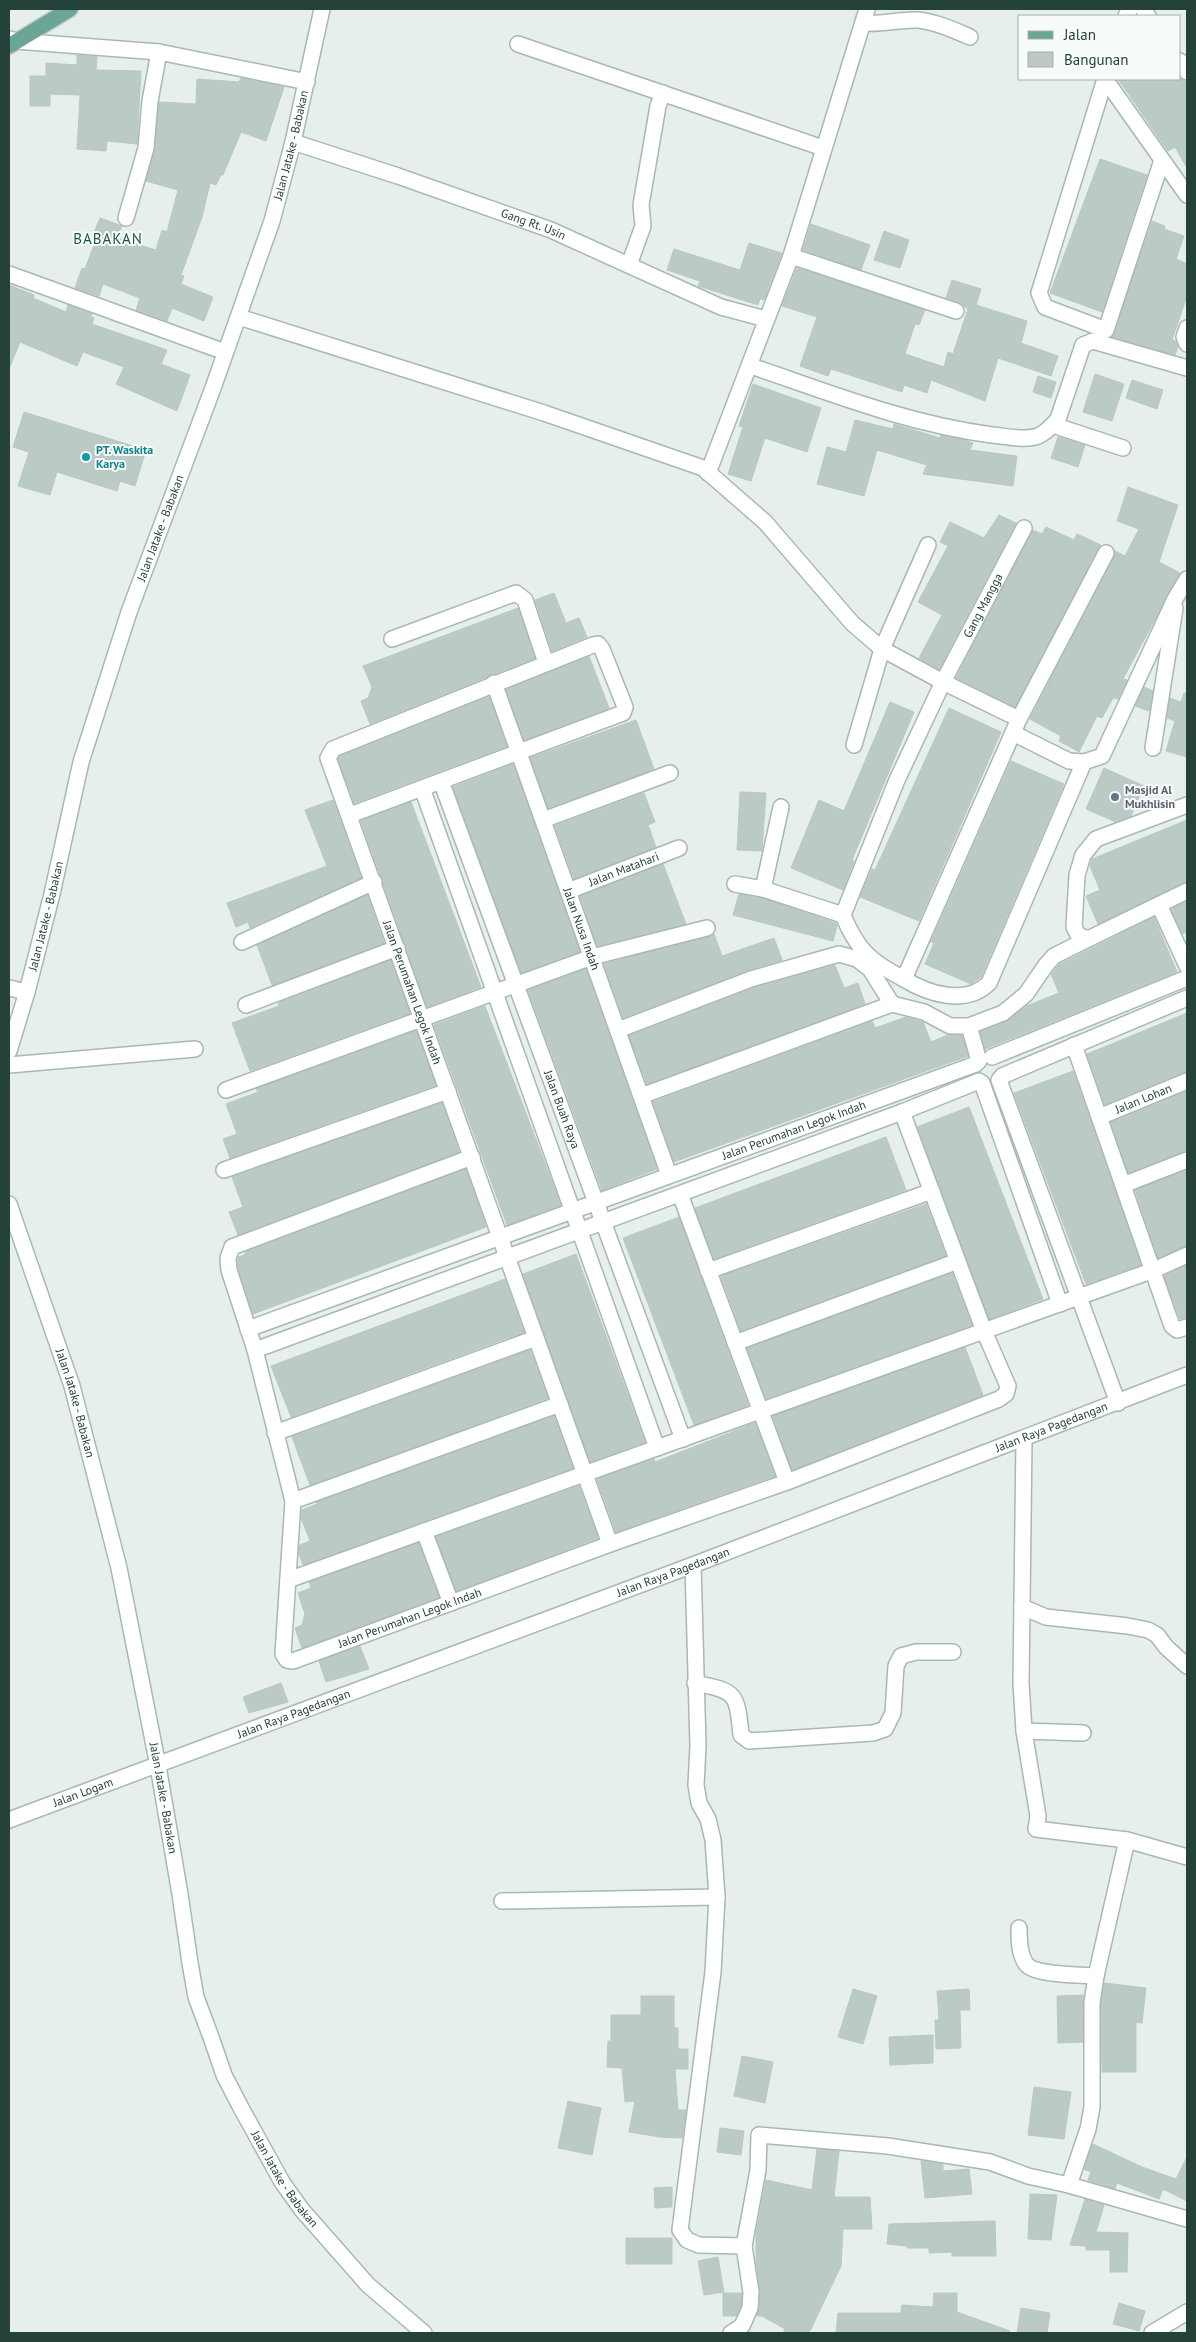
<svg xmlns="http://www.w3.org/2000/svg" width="1196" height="2342" font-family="'PT Sans',sans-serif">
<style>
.building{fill:#bbcac4;stroke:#b8c9c2}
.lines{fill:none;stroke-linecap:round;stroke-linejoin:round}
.minor-casing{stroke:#a8b8b2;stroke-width:18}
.tertiary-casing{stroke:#a8b8b2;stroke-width:18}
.secondary-casing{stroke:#a4bbb3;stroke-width:18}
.primary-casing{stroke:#c2cac8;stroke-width:18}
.minor{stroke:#fff;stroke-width:15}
.tertiary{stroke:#fff;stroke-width:15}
.secondary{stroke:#fff;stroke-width:15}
.primary{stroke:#6aa596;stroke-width:15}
.culture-dot{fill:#0f9aa8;stroke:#f7fbf9;stroke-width:2}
.worship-dot{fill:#6b7280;stroke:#f7fbf9;stroke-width:2}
.labels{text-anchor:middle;stroke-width:4;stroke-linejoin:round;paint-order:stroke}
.street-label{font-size:12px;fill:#24423a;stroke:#f7fbf9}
.culture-label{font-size:12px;font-weight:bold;fill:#0d838f;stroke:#f7fbf9;text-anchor:start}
.worship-label{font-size:12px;font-weight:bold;fill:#5b616d;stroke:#f7fbf9;text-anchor:start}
.quarter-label{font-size:15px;letter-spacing:1px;fill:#1f5548;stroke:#f7fbf9}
</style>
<rect width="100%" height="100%" fill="#e6efeb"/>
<path class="building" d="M77,55L97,57L96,70L141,71L137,144L107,141L106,151L77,149L80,95L50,94V106H30V76H46V63L77,65Z
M241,78L284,87L266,141L241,132L223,175H221L216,185L210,183L202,217L181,275L184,276L181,284L213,297L204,321L172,308L167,321L136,310L140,298L103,284L99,296L75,288L82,268L85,269L97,237L93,235L100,218L122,226L117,238L156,250L162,230L167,232L178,190L146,181L155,149L159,102L196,104L197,79L239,82Z
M1118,79H1181L1187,81V168L1175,147L1168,151Z
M1100,159L1147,175L1102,312L1050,293Z
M1152,221L1165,226L1164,229L1184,236L1176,259L1187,264V296L1172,340L1175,341L1178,346L1175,355L1112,337Z
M811,224L870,245L861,270L803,250Z
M884,231L909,240L900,268L874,260Z
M749,243L782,253L764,300L760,299L758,305L698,286L700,281L667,270L674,249L740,270Z
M797,268L925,310L919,325L915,324L905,354L944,367L948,352L953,354L968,309L959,302L946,298L952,280L981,289L976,305L1027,321L1021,343L1058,356L1051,376L998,358L985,401L931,380L927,393L904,385L902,392L831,369L828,376L800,366L817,317L782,306Z
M9,285L34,295L33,298L66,312L68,305L92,314L91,317L94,318L92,324L167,350L161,364L190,375L177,411L116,384L124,367L83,352L77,366L20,342L9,369Z
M1095,374L1124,384L1112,421L1083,412Z
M1038,376L1056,382L1051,398L1033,392Z
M1132,380L1163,390L1157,409L1126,398Z
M753,384L821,408L807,452L765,438L751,481L728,474L743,427L739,426Z
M24,412L146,450L135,486L120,481L117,491L57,472L50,495L18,486L29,452L13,447Z
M855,420L893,429L894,424L940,438L941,435L964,440L973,443L970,450L1017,456L1013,486L923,474L927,465L877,450L864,496L817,484L827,447L846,452Z
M1058,437L1085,445L1078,467L1051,458Z
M1128,487L1178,505L1159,562L1180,573L1123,679L1127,680L1118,699L1113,698L1102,718L1097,716L1079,752L1059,741L1061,736L1030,719L1114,557L1115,551L1125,556L1139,529L1117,521Z
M999,515L1016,523L939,669L919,658L942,615L918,602L948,546L940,542L950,522L984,538Z
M1046,527L1074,540L1077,534L1101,545L1015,707L956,678L1033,530L1042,534Z
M554,593L566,623L579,618L587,637L552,651L535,600Z
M518,608L535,658L370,724L361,701L368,698L372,687L363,666Z
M589,656L609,708L524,740L506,690Z
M1144,687L1153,691L1149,711L1135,706Z
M1184,693H1187V757L1166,751L1175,721L1167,718L1170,698L1181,702Z
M489,697L507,746L354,803L338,759L340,756Z
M890,702L914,712L852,860L854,861L843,890L791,868L819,800L844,811Z
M949,708L1001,732L919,921L860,897L872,869L875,870Z
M636,720L654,769L548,808L530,758Z
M1011,761L1064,784L981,977L971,984L925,964L934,943L931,942Z
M513,764L580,952L521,973L453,787Z
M1104,768L1144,786L1131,816L1116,822L1086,809Z
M740,792L766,793L762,851L737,850Z
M644,793L655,822L648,825L656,847L574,879L555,826Z
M333,800L361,878L250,928L248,922L236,927L227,903L327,866L305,810Z
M411,802L481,987L427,1007L361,821Z
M1187,820V882L1098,924L1086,896L1100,890L1090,866L1092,859Z
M663,864L686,924L597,946L580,896Z
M739,894L761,898L836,923L837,926L833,941L733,915Z
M367,895L384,943L272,985L257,945Z
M1187,901V932L1182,934L1171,909Z
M1154,917L1177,972L985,1049L980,1032L1006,1022L1026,1006L1059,993L1051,974L1060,964Z
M714,934L722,956L774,938L782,960L748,970L623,1018L604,964Z
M391,960L410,1013L250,1071L232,1023L279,1006L278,1003Z
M835,965L844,988L858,983L865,1004L647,1084L629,1036L754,988Z
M586,969L657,1169L602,1190L528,990Z
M485,1006L561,1205L507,1225L434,1025Z
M1187,1013V1072L1105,1105L1087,1054Z
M906,1017L923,1022L931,1042L948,1035H962L968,1056L674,1162L653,1102L872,1021L875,1028Z
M416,1031L436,1085L230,1158L223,1139L237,1134L226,1104L258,1092L256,1089Z
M1073,1071L1141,1265L1086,1284L1014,1093Z
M1187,1091V1151L1128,1173L1111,1122Z
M442,1103L459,1152L238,1235L229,1212L243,1207L232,1177Z
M969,1107L1043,1299L989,1319L917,1127Z
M886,1137L906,1190L714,1259L695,1208Z
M466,1169L486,1227L253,1314L238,1268V1257L245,1255V1252Z
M1187,1170V1246L1158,1258L1135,1190Z
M926,1204L946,1256L741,1331L721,1276Z
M679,1217L748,1405L694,1425L623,1238Z
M576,1254L645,1442L590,1462L523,1274Z
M1187,1265V1318L1180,1319L1164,1276Z
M952,1273L972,1325L766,1399L747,1348Z
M505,1279L524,1332L291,1417L271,1366Z
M965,1347L983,1395L792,1470L773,1416Z
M530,1350L548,1398L310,1485L292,1437Z
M554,1416L573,1468L303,1565L299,1554L300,1545L310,1541L301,1518L302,1510L317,1504V1502Z
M755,1423L775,1476L616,1532L597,1479L654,1459L655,1462Z
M579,1486L598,1538L456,1591L436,1537Z
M419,1543L439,1597L302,1648L295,1628L302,1625L305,1614L298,1593L311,1588L309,1582Z
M360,1646L369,1669L326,1682L319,1661Z
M281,1683L288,1702L249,1713L243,1697Z
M1104,1983L1146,1988L1142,2023L1136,2022V2072H1102L1101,2004Z
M853,1989L877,1996L863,2044L838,2037Z
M969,1989L970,2010H960L961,2048L936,2049L935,2020H939L937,1991Z
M1084,1995L1083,2042L1058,2043L1057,1996Z
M641,1996H674V2028H678V2049H688V2069H675L678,2110H686L682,2138L660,2137L629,2132L635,2101L625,2102L622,2068L607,2067L608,2041H611V2015H641Z
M933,2035V2063L890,2065L889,2037Z
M742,2056L773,2062L765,2103L734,2096Z
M1034,2087L1071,2092L1064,2139L1028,2135Z
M568,2101L601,2108L592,2155L558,2148Z
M720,2128L744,2131L741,2155L717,2152Z
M1093,2144L1142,2167L1176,2179L1187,2157V2201L1163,2189L1159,2199L1117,2183L1115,2189L1088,2180L1091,2172L1084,2169Z
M817,2149L839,2151L834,2197H870L872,2229H843L841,2266L809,2333H783L785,2329L762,2316H757L760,2292L756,2261V2234L766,2180L812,2190Z
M921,2161L943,2164V2171L969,2169L972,2194L925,2198Z
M672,2187V2207L655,2208L654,2188Z
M1030,2194L1057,2195L1051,2240L1028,2239Z
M1085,2199L1104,2205L1096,2232L1128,2233L1127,2272H1110V2250H1086V2246L1070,2245Z
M995,2221L996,2256H952V2252L929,2253V2248H907V2246L887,2244L889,2224Z
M626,2238H672V2264H626Z
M718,2257L724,2292L704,2295L698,2261Z
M723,2293H742L741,2306L736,2316H723Z
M934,2293H957V2312L1010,2331L1009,2333H836L838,2313H901L902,2305L933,2307Z
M1119,2303L1145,2311L1139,2331L1113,2324Z
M1021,2308L1050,2313L1047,2333H1017Z"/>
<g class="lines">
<g class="minor-casing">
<g id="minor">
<path d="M1143,9L1148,16"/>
<path d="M1126,16L1130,9"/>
<path d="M863,23C882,25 899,19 918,20C936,22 954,30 970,37"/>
<path d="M10,39L16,41L159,52L307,82"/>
<path d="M518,44L823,148"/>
<path d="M1180,61L1187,72"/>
<path d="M1105,79L1039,293L1045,307L1106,330L1162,160"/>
<path d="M1105,79L1187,195"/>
<path id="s1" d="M293,142L398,176L551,230L721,307L766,319"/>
<path d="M126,218L146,148L150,101L159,52"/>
<path d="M791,256L956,311"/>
<path d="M629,265L643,226L641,205L658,106L663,93"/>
<path d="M9,274L225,352"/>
<path d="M239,317L544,413L703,468L765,522L852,623L882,649L943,682L1019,719"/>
<path d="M1187,328L1184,337L1187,344"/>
<path d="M751,366C830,393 908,424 992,435C1005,436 1025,441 1038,436C1045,433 1053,425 1058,419L1083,345L1093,341L1187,368"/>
<path d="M1053,425L1123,448"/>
<path d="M708,473L791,256L867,9"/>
<path d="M392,639L516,593L525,600L546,663"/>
<path id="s2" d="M494,683L669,1175"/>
<path d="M1013,733L1069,761L1084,762L1102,756L1175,599L1187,579"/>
<path d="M854,745L882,649L928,545"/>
<path d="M1153,748L1175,608"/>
<path id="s3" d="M441,781L683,1439"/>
<path d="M422,788L657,1448"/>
<path d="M1187,805L1096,839L1083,855L1077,875L1074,927L1078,935L1088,939L1187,891"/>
<path id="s4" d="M350,815L623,713L625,707L602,649L598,644L593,645L333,749L328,758L610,1544"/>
<path d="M543,820L670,773"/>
<path d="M735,884L763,889L843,915C857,950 871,962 904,979L1019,719L1106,553"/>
<path d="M763,889L781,807"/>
<path id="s5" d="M568,891L679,848"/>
<path d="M1159,905L1187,966"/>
<path id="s6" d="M843,915L897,780L943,682L1024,528"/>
<path d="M242,942L374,882"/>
<path d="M904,979C928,994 966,1006 989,983L1084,762"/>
<path d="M9,988L27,992"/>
<path d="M246,1005L397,948"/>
<path d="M969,1026L1003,1013L1026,994L1046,965L1054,956L1088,939"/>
<path d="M618,1030L751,979L839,954L857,959L870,969L892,1004"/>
<path d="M1074,1045L1172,1326L1177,1330L1187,1327"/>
<path d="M992,1057L1187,978"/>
<path d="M9,1065L195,1049"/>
<path d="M1002,1076L1187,998"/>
<path d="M999,1080L1118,1403"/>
<path d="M982,1083L1060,1304"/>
<path d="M226,1090L592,957L707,928"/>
<path d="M641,1096L892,1004L924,1012L950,1026H969L979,1061"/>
<path id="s7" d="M1099,1117L1187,1081"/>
<path id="s8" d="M472,1157L232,1247L228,1258L229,1270L255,1350L293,1501L283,1654L287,1660L293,1661L610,1544L787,1482L999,1399L1006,1394L1008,1386L984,1331L902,1112"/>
<path d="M224,1170L448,1091"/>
<path d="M1123,1185L1187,1160"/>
<path d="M680,1194L787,1482"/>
<path d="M708,1271L932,1191"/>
<path id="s9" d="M248,1329L976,1064"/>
<path d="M735,1343L958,1261"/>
<path d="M255,1350L902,1112L979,1081"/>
<path d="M275,1433L536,1338"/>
<path d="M1024,1439L1021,1683L1024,1731L1038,1816L1036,1829L1127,1840L1187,1857"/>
<path d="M293,1501L560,1404"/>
<path d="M424,1531L451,1603"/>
<path d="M693,1565L698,1746L696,1785L699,1803L708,1819L713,1840L717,1897L713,1972L680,2230L687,2240L699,2245L744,2246"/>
<path d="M288,1580L1154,1270L1187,1255"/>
<path d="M1022,1607L1046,1617L1128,1626L1148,1630L1157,1635L1166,1647L1187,1666"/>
<path d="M695,1683C737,1691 737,1694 741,1735L749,1741L873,1733L885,1729L893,1713L896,1666L901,1656L916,1652H953"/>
<path d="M1024,1731L1083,1733"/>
<path d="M502,1901L717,1897"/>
<path d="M1019,1928C1019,1939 1019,1956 1027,1965C1036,1975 1082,1975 1096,1976"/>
<path d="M1069,2185L1088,2129L1092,2107V2003L1096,1976L1127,1840"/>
<path d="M731,2333L742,2326L750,2308L751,2292L744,2246L758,2170L759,2135L888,2146L990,2162L1028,2176L1069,2185L1187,2219"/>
<path d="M1152,2333L1187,2312"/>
</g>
</g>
<g class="tertiary-casing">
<g id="tertiary">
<path id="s10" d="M9,1820L693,1565L1187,1375"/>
</g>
</g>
<g class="secondary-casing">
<g id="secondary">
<path id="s11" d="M9,1051L27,992L52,894L81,762L129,612L213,388L272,221L293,142L322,9"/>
<path id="s12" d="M9,1204L72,1386L119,1568L158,1766L180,1894L190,1963L196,1997L212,2040L224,2075L240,2106L282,2182L302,2210L368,2285L424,2333"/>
</g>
</g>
<g class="primary-casing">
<path id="primary" d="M9,46L70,9"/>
</g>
<use href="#minor" class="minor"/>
<use href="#tertiary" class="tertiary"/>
<use href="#secondary" class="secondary"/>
<use href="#primary" class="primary"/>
</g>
<circle class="culture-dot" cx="86" cy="457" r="5"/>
<circle class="worship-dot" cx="1115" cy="797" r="5"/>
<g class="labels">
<g class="street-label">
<text dy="4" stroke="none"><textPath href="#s11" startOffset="950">Jalan Jatake - Babakan</textPath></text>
<text dy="4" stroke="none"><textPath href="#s1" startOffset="254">Gang Rt. Usin</textPath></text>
<text dy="4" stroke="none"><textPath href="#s11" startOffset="545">Jalan Jatake - Babakan</textPath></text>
<text dy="4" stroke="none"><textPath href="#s6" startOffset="340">Gang Mangga</textPath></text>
<text dy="4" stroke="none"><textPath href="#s5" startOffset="60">Jalan Matahari</textPath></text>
<text dy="4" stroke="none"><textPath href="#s11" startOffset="140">Jalan Jatake - Babakan</textPath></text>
<text dy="4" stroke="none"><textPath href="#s2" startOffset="261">Jalan Nusa Indah</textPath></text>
<text dy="4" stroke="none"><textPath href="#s4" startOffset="911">Jalan Perumahan Legok Indah</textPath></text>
<text dy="4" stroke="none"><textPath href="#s7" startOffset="48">Jalan Lohan</textPath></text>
<text dy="4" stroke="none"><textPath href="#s3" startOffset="350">Jalan Buah Raya</textPath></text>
<text dy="4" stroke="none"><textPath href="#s9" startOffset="581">Jalan Perumahan Legok Indah</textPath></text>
<text dy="4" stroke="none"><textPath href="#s12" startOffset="210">Jalan Jatake - Babakan</textPath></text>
<text dy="4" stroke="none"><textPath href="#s10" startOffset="1114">Jalan Raya Pagedangan</textPath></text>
<text dy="4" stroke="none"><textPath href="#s10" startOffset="709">Jalan Raya Pagedangan</textPath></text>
<text dy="4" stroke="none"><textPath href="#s8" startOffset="811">Jalan Perumahan Legok Indah</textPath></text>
<text dy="4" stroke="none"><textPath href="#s10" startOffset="304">Jalan Raya Pagedangan</textPath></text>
<text dy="4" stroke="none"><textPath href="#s10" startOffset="79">Jalan Logam</textPath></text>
<text dy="4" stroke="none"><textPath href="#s12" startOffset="615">Jalan Jatake - Babakan</textPath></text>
<text dy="4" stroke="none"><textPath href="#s12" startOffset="1020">Jalan Jatake - Babakan</textPath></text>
</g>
<g class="culture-label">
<text x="96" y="454">PT. Waskita<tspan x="96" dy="14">Karya</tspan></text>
</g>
<g class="worship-label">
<text x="1125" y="794">Masjid Al<tspan x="1125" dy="14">Mukhlisin</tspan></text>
</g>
<g class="quarter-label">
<text x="108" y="244">BABAKAN</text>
</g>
</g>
<rect width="1196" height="2342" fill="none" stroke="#24423a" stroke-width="20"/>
<rect x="1018" y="15" width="162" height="65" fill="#f7fbf9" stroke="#a3b1ad"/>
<rect x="1028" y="31" width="25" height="8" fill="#6aa596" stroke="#a3b1ad"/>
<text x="1064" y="40" font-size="15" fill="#24423a">Jalan</text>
<rect x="1028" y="52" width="25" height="15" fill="#bbcac4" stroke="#a3b1ad"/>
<text x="1064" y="65" font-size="15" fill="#24423a">Bangunan</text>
</svg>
